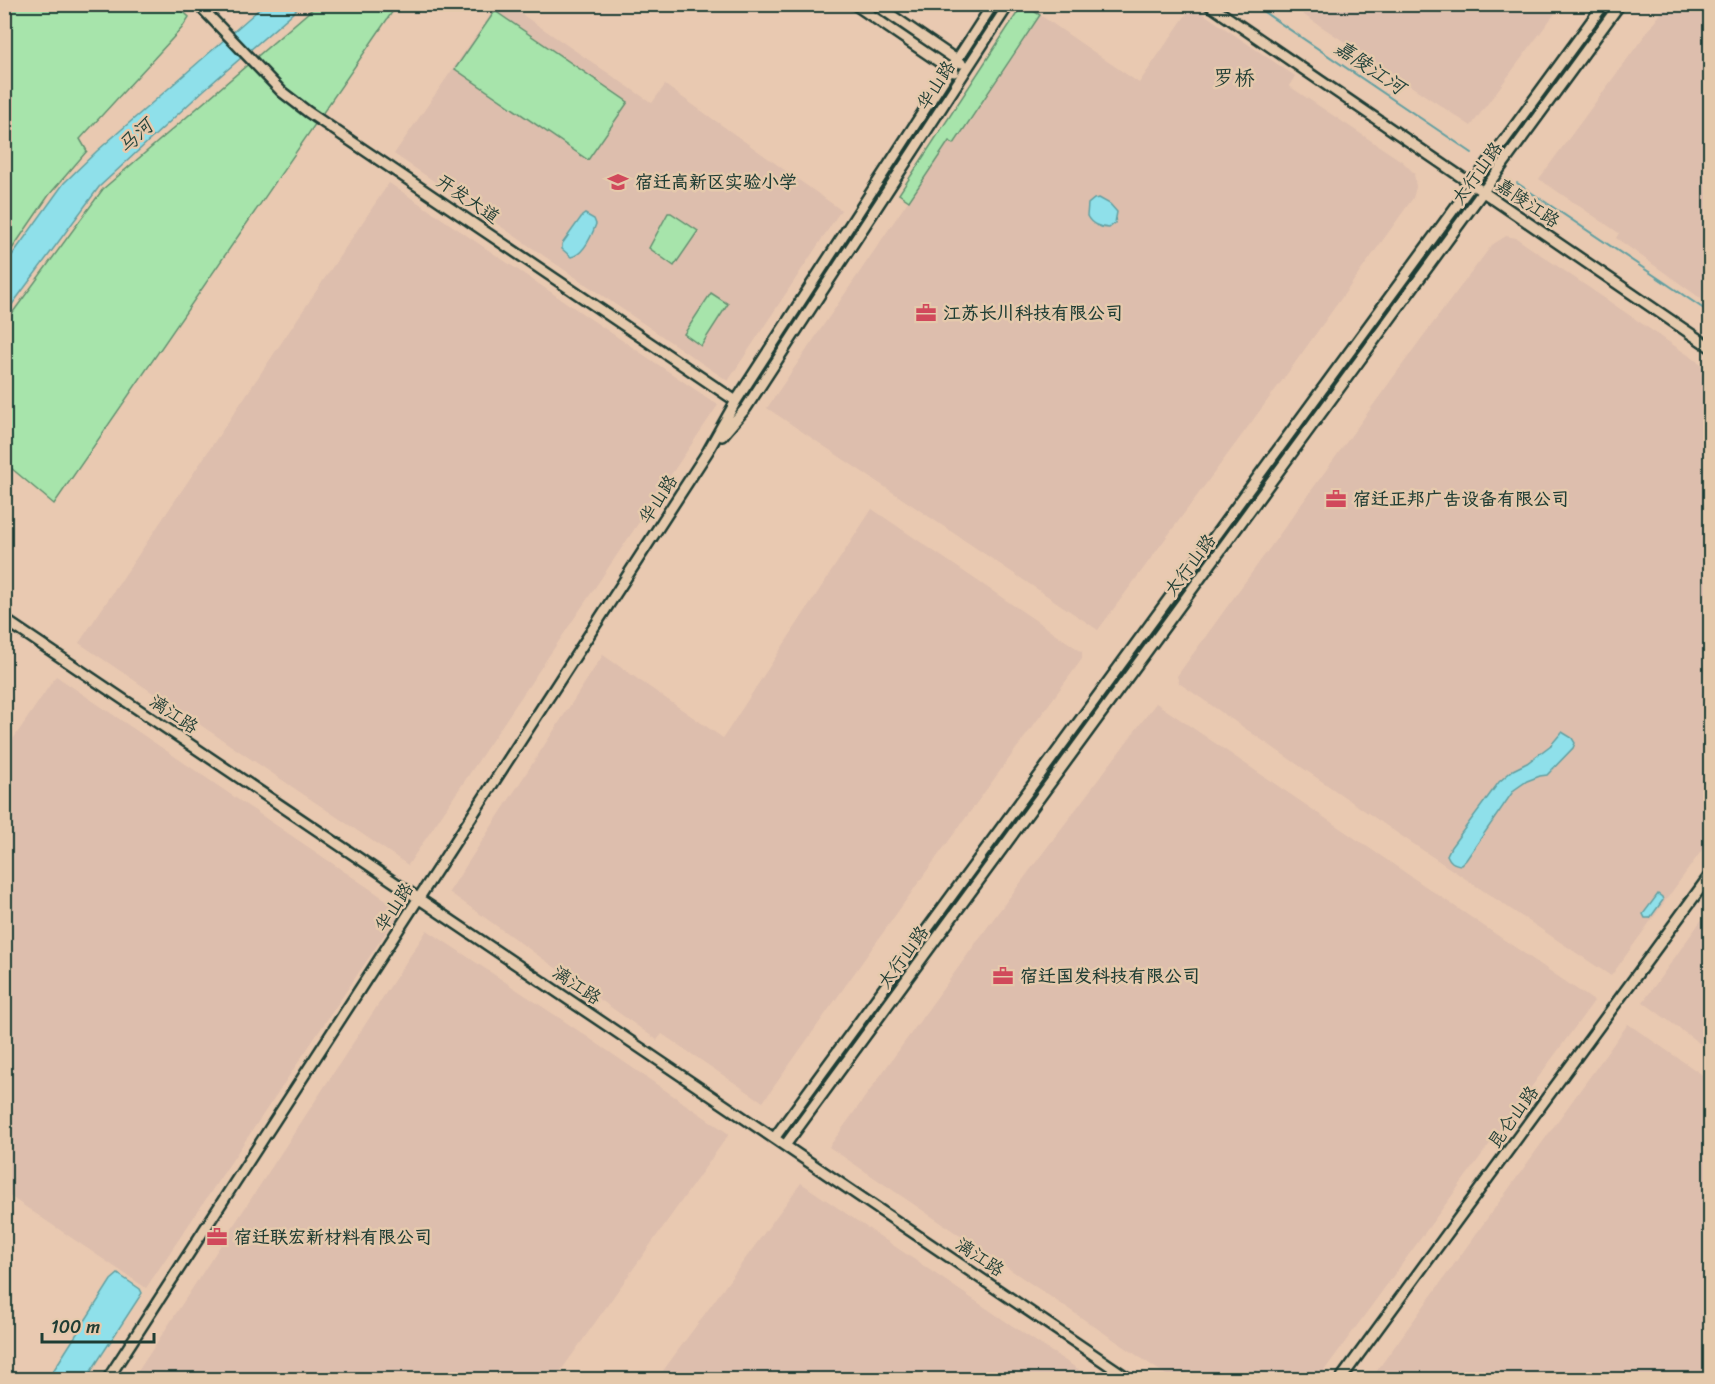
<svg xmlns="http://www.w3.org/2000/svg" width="1715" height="1384" font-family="Sriracha,'LXGW WenKai TC',sans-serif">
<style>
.built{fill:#ddbead}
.green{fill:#a7e4ab;stroke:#639070;stroke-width:1.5}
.water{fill:#8fe0ea;stroke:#629fa1;stroke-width:1.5}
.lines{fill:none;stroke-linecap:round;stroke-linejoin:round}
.stream{stroke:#629fa1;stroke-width:2}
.minor-casing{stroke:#1f3d34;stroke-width:14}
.minor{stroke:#e5c9ac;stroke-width:9}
.labels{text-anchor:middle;stroke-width:5;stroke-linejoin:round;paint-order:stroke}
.street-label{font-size:18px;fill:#1f3d34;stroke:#e5c9ac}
.poi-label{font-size:18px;font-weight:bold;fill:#1f3d34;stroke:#e5c9ac;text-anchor:start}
.water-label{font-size:20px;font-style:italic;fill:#25453d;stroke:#e5c9ac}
.quarter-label{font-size:21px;fill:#1f3d34;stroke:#e5c9ac}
</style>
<rect width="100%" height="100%" fill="#e9c9b1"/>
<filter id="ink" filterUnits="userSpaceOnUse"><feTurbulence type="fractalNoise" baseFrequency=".0167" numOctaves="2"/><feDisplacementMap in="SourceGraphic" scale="12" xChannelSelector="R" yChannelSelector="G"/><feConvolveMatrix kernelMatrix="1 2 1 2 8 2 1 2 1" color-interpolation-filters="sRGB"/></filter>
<g filter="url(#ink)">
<path class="built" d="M497,5H508L652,103L665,85L841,210L728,381L394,154Z
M1289,5H1561L1471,126Z
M1667,5H1710V305L1616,238L1619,233L1539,179Z
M1192,6L1295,76L1289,86L1403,162L1414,173L1416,187L1413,198L1287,374L1098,630L767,408L949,141L955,144L1040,15L1139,83Z
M389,183L718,405L408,865L79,643Z
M1506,236L1516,238L1710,370V839L1611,976L1397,833L1179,683L1177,676L1421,339L1492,245Z
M872,509L1082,652V659L926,872L763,1102L662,1034L657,1040L449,892L603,655L723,738Z
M56,676L401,910L146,1288L5,1193V751Z
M1156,703L1594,1001L1318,1379H1172L829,1147L994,918Z
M1710,908V1051L1643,1002Z
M427,930L570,1025L729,1134L555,1379H133Z
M1628,1024L1710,1080V1379H1371Z
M801,1183L1023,1333L1093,1379H657Z"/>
<path class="green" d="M1023,4L1040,15L954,144L949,141L909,201L899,194Z
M5,5H176L189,17L182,28L80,139L87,151L49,195L5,259Z
M317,5H397L54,504L5,463V323L103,189Z
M495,11L628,102L588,160L455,69Z
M668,213H671L698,231L674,266L649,248Z
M711,293L728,304L701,346L684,334Z"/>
<path class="water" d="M264,5H302L204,90L99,187L5,314V265L64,183L97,151Z
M1099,198L1110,204L1117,212L1115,223L1109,228C1100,228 1091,224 1087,216L1088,204L1094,199Z
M585,214L594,219L596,224C592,235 584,255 571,257L562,249V244L582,216Z
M1562,732L1572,738L1575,743L1573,748L1547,775L1540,776L1527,781L1514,790L1466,860L1461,865C1453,864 1450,862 1447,855L1451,847L1499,782L1513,770L1527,763L1551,745Z
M1658,894L1662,897L1663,900L1650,918H1645L1643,914Z
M118,1274L140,1289L142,1293L86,1379H48L111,1280Z"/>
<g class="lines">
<path class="stream" d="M1252,4L1472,153
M1517,183L1710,313"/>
<g class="minor-casing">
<path id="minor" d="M198,4L282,92L308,112L736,401
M854,4L954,72
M875,4L961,63
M1208,4L1710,347
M722,436L746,408L1009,4
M4,619C380,873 756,1125 1131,1380
M775,1137L1604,4
M786,1144C1065,765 1342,384 1620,4
M107,1380L708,451L736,401L993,4
M1340,1380L1710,875"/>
</g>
<use href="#minor" class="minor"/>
</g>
</g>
<defs>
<g id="school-bare" transform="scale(1.62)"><path d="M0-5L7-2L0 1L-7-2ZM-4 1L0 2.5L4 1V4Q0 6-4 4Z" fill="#d1495b" stroke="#e5c9ac" stroke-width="2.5" paint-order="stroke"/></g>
<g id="office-bare" transform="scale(1.62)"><path d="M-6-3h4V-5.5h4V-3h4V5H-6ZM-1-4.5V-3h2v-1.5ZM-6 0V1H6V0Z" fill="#d1495b" stroke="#e5c9ac" stroke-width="2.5" paint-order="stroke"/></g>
</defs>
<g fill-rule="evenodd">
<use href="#school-bare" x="618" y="182"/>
<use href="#office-bare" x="926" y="313"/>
<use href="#office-bare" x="1336" y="499"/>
<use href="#office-bare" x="1003" y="976"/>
<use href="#office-bare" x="217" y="1237"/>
</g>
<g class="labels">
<g class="street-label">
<text transform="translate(936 85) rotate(-57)" y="6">华山路</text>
<text transform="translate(1477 173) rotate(-54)" y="6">太行山路</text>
<text transform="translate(468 199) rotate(34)" y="6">开发大道</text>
<text transform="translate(1528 203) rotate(34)" y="6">嘉陵江路</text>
<text transform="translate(658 499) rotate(-57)" y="6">华山路</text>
<text transform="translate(1190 565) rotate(-53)" y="6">太行山路</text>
<text transform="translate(174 714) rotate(34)" y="6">漓江路</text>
<text transform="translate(394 907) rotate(-57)" y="6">华山路</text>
<text transform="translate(903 957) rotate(-54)" y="6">太行山路</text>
<text transform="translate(577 985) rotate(34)" y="6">漓江路</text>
<text transform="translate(1513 1117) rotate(-54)" y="6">昆仑山路</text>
<text transform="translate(980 1257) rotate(34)" y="6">漓江路</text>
</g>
<g class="poi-label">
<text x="635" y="188">宿迁高新区实验小学</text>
<text x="943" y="319">江苏长川科技有限公司</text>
<text x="1353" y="505">宿迁正邦广告设备有限公司</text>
<text x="1020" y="982">宿迁国发科技有限公司</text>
<text x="234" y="1243">宿迁联宏新材料有限公司</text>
</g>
<g class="water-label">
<text transform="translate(1370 67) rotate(34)" y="7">嘉陵江河</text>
<text transform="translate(135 136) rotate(-43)" y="7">马河</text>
</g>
<g class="quarter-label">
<text x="1234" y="85">罗桥</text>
</g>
</g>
<rect width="1715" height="1384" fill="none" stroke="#e5c9ac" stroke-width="24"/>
<rect x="12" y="12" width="1691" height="1360" fill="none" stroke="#1f3d34" stroke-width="2" filter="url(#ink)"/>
<path d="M42 1333v9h112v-9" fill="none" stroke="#1f3d34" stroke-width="3"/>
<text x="51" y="1333" font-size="18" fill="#1f3d34" stroke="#e5c9ac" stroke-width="4.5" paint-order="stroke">100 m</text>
</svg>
